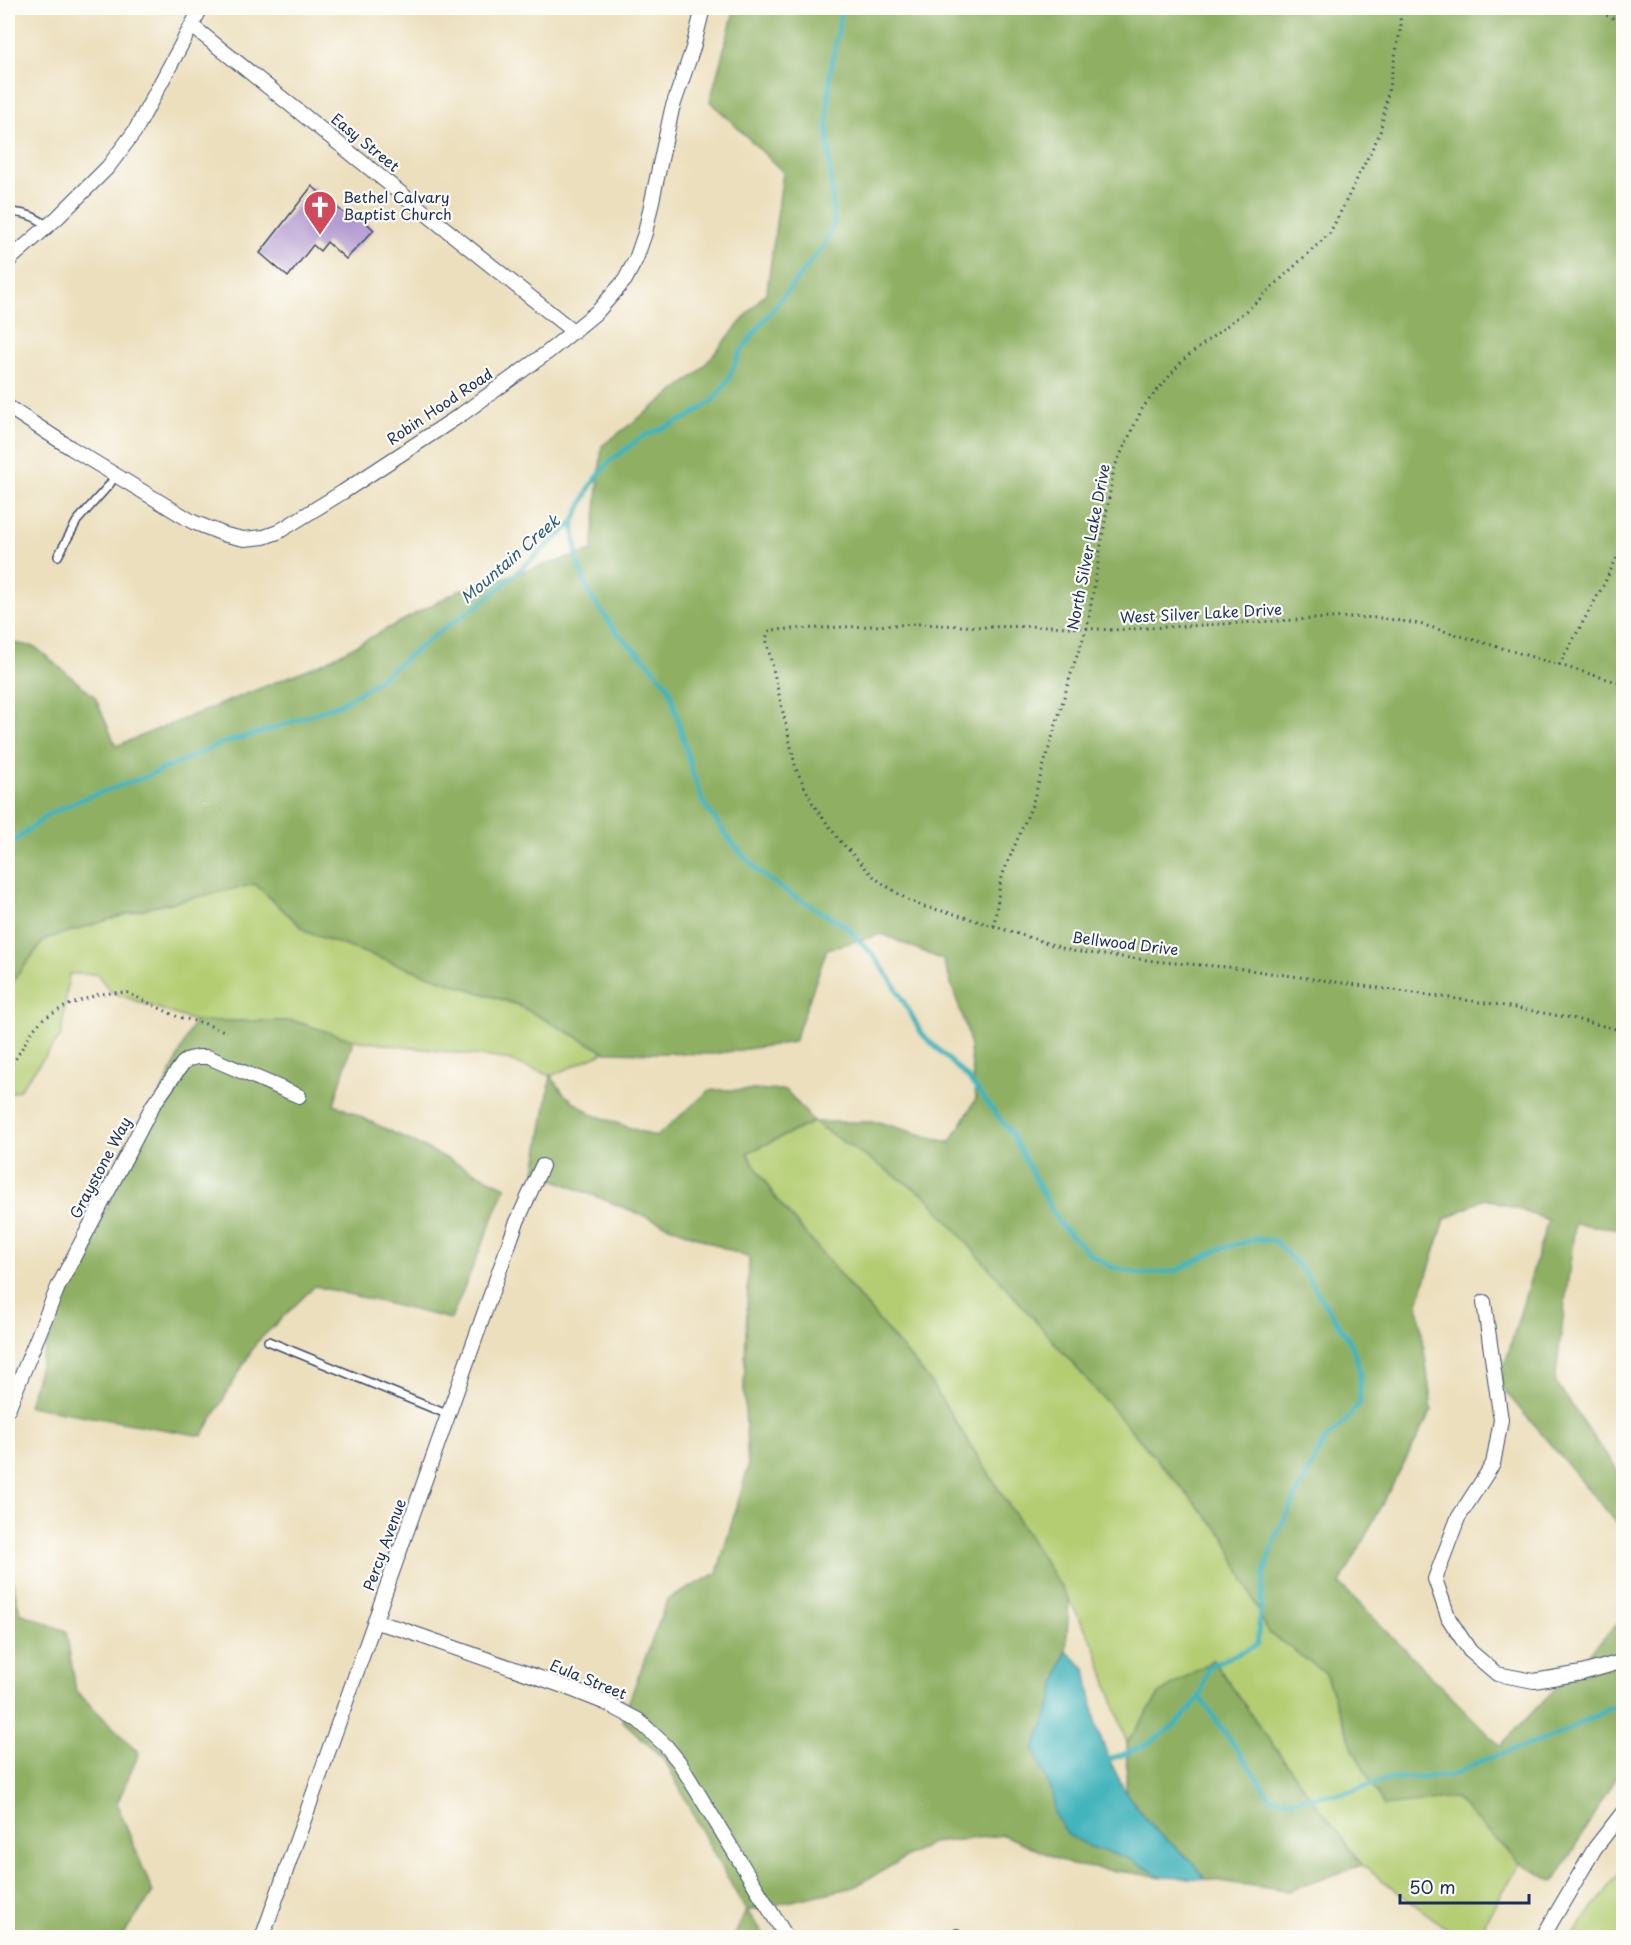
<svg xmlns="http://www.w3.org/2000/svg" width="1631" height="1945" font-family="'Playpen Sans',sans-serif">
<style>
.green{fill:#b4cd72;stroke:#687e68;stroke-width:1.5}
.forest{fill:#8fb064;stroke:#557061;stroke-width:1.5}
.water{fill:#43b4bb;stroke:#2f728c;stroke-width:1.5}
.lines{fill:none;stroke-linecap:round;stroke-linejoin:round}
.stream{stroke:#43b4bb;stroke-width:5}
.building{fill:#b198d0}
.lane-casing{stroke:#3a496c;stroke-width:10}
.street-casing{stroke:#3a496c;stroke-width:16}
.path{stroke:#3a496c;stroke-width:3;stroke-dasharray:1.5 4.5;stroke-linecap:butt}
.lane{stroke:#fff;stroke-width:7}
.street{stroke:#fff;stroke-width:14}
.labels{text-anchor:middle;stroke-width:4.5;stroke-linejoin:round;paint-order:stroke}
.street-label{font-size:15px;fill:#1b2f5e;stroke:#fdfcf7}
.poi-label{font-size:15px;fill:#1b2f5e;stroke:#fdfcf7;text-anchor:start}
.water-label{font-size:16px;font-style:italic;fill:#295e7f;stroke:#fdfcf7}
</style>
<rect width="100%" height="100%" fill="#fdfcf7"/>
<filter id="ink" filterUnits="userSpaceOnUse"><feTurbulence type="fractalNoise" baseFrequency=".0167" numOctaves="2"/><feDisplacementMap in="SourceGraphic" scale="12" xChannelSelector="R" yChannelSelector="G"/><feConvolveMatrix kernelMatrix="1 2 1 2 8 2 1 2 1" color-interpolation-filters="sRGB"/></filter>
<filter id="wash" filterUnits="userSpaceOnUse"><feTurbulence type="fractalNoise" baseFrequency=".008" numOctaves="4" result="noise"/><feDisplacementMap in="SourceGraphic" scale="24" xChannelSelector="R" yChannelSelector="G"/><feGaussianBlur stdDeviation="1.35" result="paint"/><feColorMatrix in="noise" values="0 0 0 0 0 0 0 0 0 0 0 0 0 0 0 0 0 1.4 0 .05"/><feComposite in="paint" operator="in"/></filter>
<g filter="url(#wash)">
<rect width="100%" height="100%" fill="#ecdfbd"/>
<path class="green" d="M255,884L307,932L427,975L518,1005L605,1052L551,1076L505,1059L353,1040L294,1021H194L111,992L97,974H69L61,1036L19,1090L8,1094V987L45,939L147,908Z
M814,1122L926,1196L1224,1536L1268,1632L1325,1673L1354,1751L1455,1798L1520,1863L1476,1937H1458L1362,1865L1274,1747L1213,1661L1160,1693L1127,1743L1095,1647L1069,1600L929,1380L776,1199L747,1153Z
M1623,1869V1937H1571Z"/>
<path class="forest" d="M735,8H1623L1624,1229L1575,1224L1555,1381L1623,1479V1530L1499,1384L1548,1220L1486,1198L1445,1219L1418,1303L1432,1410L1340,1584L1500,1746L1623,1618V1765L1554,1882L1520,1863L1455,1798L1384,1806L1354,1751L1325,1673L1268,1632L1224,1536L926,1196L813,1122L747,1153L776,1199L929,1380L1069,1600L1066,1651L1049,1710L1034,1749L1054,1798L1055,1814L1068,1835L1088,1846L1130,1859L1162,1877L1072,1865L1004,1835L931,1843L854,1887L747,1911L765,1937H734L746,1911L707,1841L665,1760L622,1720L667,1600L717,1573L748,1468L744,1388L749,1258L535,1172L551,1076L564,1094L591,1114L656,1137L710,1090H786L814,1122H878L950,1143L976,1099L968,1033L943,960L882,934L827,949L794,1042L712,1054L605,1052L518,1005L427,975L307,932L255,884L147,908L45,939L8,987V642L35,647L95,697L116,746L323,663L458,591L592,551L602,446L698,373L767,291L783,172L710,101Z
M194,1021H294L353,1040L334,1104L506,1187L451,1319L315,1286L256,1343L202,1436L28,1406L56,1312L154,1110Z
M8,1561L20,1613L66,1631L76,1691L139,1753L117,1804L153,1893L121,1937H8Z
M1213,1660L1274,1747L1362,1865L1288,1891L1205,1879L1193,1862L1157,1832L1126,1793L1127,1743L1160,1693Z"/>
<path class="water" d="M1066,1651L1086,1669L1097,1728L1109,1759L1126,1793L1157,1832L1193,1862L1205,1879L1162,1877L1130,1859L1088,1846L1068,1835L1054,1814V1798L1034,1749L1049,1710Z"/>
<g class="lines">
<path class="stream" d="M573,523L578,562L589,593L617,633L648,662L669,687L692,771L703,802L729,839L759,872L787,892L846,926L873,955L892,981L922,1034L968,1078L1011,1133L1059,1223L1090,1254L1111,1267L1142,1274L1176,1271L1220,1249L1256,1239L1275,1241L1303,1270L1352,1345L1360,1371V1403L1344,1423L1324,1441L1277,1534L1264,1573L1257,1645L1208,1667C1205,1677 1204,1691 1198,1699C1176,1731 1145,1749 1109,1759
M8,846L49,814L85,798L143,778L223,743L275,728L340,704L372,685L443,629L482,603L573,523L591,485L610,461L642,437L687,418L713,401L727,382L740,353L762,323L823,247L834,225L827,122L830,74L840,20V8
M1200,1697L1271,1798L1292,1800L1345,1793L1392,1778L1450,1776L1481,1761L1555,1736L1624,1702"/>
</g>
<g id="blocks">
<path class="building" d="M312,186L352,220L357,214L374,230L346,259L327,242L320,251L313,245L288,277L260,253Z"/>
</g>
</g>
<g filter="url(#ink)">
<use href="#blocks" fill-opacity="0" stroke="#3a496c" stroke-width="1.5"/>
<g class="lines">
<g class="lane-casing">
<path id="lane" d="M8,212C25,213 33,215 48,226
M58,556L77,521L110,484L115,475
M268,1341L449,1415
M951,1938L957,1933"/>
</g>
<g class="street-casing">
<path id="street" d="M192,26L574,332
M8,261L58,217L108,167L135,131L201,8
M8,407L71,448L193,522L226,535L244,539L264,537L278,532L343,492L462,414L548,352L598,311L625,280L636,259L645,233L672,109L693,48L703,8
M1484,1302L1501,1420L1493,1464L1458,1518L1435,1579L1449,1619L1470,1651L1497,1674L1534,1681L1582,1673L1624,1661
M8,1409L58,1287L153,1105L183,1063L189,1059L198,1057H208L299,1096
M375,1622L401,1629L563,1686L606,1703L638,1720L666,1746L679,1762L787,1938
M262,1938L516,1224L542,1166
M1542,1938L1595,1848L1624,1811"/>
</g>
<path class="path" d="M1590,8L1624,23
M1559,665L1603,586L1624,543
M1624,684L1420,624L1382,618L1349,617L1113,630L1052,626L984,627L919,624L770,630L766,638L796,769L813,804L840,841L876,879L905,898L921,906L955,914L1072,951L1163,962L1228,967L1493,1004L1571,1018L1624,1031
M994,926L1000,884L1004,871L1032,805L1074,664L1087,628L1114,468L1143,407L1183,360L1252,306L1330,233L1380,133L1401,26L1399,8
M8,1068L15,1060L32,1031L43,1019L66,1006L99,994L126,992L178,1017L203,1023L227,1032"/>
<use href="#lane" class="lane"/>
<use href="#street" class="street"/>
</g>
</g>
<defs>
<g id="church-pin" transform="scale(1.725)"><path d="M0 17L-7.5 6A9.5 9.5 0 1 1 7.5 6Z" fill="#d1495b" stroke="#fdfcf7"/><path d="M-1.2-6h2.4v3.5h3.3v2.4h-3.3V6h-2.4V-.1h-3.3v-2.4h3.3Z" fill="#fff"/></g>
</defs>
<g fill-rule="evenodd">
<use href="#church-pin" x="320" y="207"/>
</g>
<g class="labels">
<g class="street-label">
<text transform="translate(365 143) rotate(39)" y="5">Easy Street</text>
<text transform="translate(440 407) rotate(-34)" y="5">Robin Hood Road</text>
<text transform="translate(1089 547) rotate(-79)" y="5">North Silver Lake Drive</text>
<text transform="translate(1201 614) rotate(-3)" y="5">West Silver Lake Drive</text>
<text transform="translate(1125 944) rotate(7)" y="5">Bellwood Drive</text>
<text transform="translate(101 1168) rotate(-62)" y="5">Graystone Way</text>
<text transform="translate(385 1545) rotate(-70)" y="5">Percy Avenue</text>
<text transform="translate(588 1680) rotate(22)" y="5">Eula Street</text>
</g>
<g class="poi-label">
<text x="343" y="203">Bethel Calvary<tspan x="343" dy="17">Baptist Church</tspan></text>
</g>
<g class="water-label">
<text transform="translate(510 559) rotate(-41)" y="6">Mountain Creek</text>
</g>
</g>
<rect width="1631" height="1945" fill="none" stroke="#fdfcf7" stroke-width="30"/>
<path d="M1400 1894v9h129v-9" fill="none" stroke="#1b2f5e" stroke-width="3"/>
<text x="1409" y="1894" font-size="18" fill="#1b2f5e" stroke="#fdfcf7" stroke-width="4.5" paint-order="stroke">50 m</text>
</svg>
